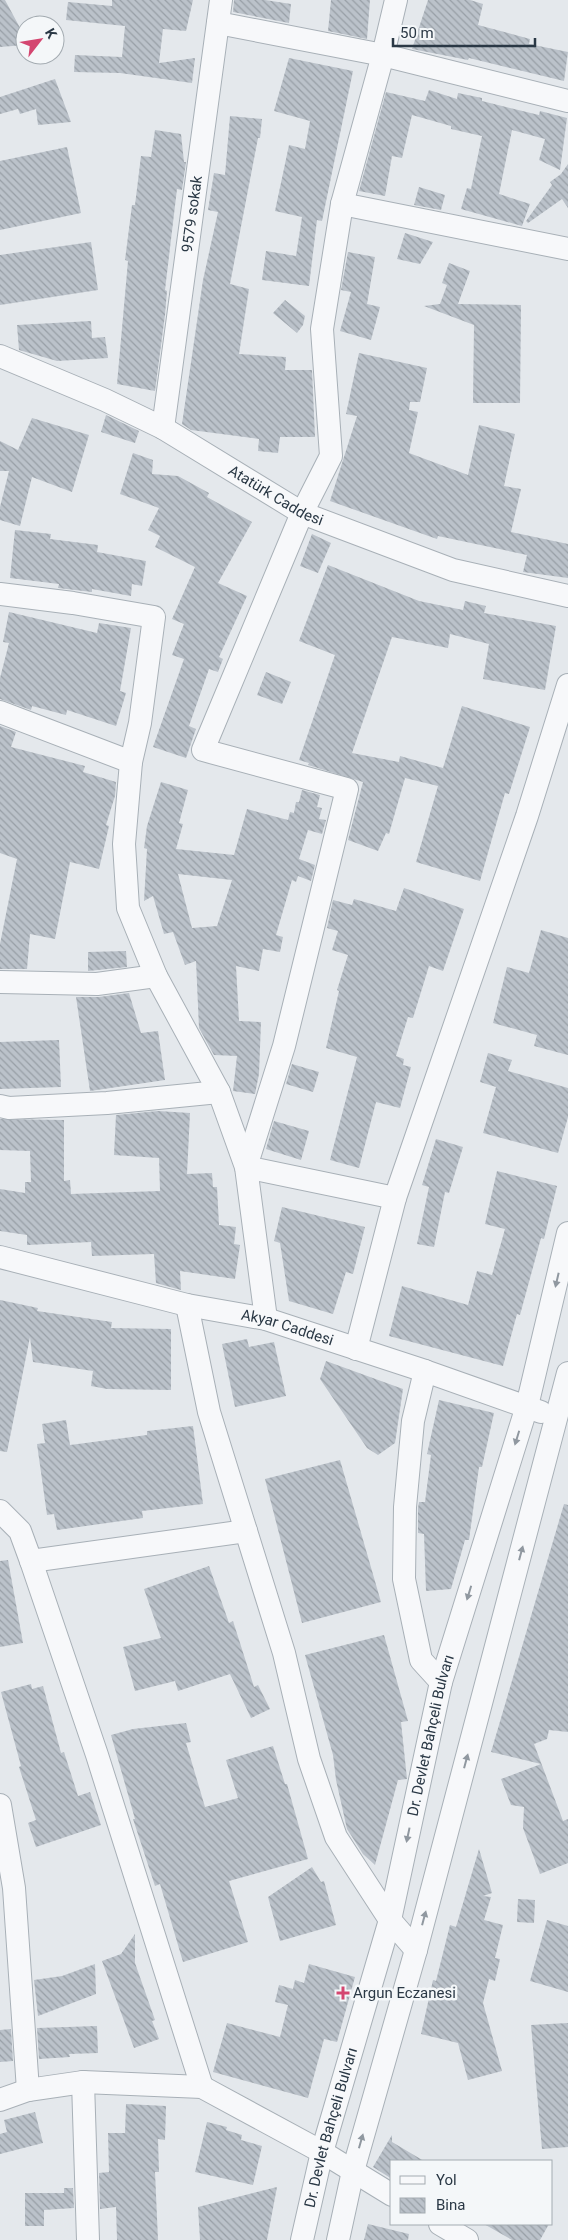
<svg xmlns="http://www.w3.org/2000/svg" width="568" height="2240" font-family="Roboto,sans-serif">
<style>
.building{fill:url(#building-back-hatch);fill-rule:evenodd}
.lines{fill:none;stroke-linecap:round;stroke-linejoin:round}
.minor-casing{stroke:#a8b0b7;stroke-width:24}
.minor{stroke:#f7f8fa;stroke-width:22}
.oneway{fill:#9098a0}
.poi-dot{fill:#d44670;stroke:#f4f7f9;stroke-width:2}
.labels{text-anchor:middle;stroke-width:5;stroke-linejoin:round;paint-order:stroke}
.street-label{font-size:15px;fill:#2a3845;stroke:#f4f7f9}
.poi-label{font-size:15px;fill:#2a3845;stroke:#f4f7f9;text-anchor:start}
</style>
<defs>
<pattern id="building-back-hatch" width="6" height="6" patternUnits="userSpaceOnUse" patternTransform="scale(1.25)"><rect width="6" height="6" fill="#bbc2ca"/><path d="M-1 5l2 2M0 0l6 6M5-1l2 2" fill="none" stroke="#989fa6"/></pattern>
</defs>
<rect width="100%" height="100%" fill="#e4e8ec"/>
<path class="building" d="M0,0H5L25,37V45L0,47Z
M112,0H193L186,31L163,29L159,63L195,58L192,83L120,73L74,72L75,55L122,57L125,26L66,20L68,2L112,6Z
M234,0H265L291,4L289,23L233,12Z
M331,0H370L367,39L328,31Z
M428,0H470L483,4L478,25L530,39L529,44L568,52L564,81L469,58L468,60L412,49Z
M289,58L353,71L322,221L317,220L309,286L262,280L266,251L296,256L302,217L275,211L289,145L305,149L310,121L274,111Z
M55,79L71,122L38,125L36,109L20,114L18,109L0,114V97Z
M429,90L457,99L458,93L482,98V101L539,115L540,111L567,118L560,170L539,160L545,139L512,130L499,194L530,204L522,226L461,209L467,188L471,189L482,136L451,129V126L412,115L402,158L392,156L385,196L359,191L386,92L425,101Z
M230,116L262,119L260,138H258L230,284L249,289L239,354L286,357L285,370H312L315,437H280L278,453L258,451L259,439L191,430L182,424L203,280L218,212L208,210L214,173L225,175Z
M155,130L181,134L184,162H186L182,190L177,189L165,290L167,291L165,315L155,391L117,384L128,261L125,260L132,205H135L141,156L151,157Z
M67,147L81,213L0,230V161Z
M568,164V208L562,199L528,223L526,221L552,185L550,182L561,174Z
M419,187L445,195L441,210L414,205Z
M405,233L433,242L420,264L397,259Z
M91,242L98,290L0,305V255Z
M348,252L375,257L367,304L380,307L371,340L340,331L351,292L341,290Z
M449,263L470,271L458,304L521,305L520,403H473L474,325L424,306L440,304L447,285L442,283Z
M285,300L305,316L303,325L297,333L273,313Z
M91,321L92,338L105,337L108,358L57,361L19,350L17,325Z
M359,353L427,368L420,402H410L409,410L418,412L409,453L468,475L479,425L515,434L504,486L521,489L511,532L568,544V578L523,572L527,555L438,536L437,539L330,501L357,416L346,414Z
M106,415L139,431L135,443L101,432Z
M32,418L89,435L72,492L32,477L20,526L0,520V507L9,471H0V441L18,450Z
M133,453L153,460L152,474L178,476L209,493L207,497L252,522L218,583L247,596L219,657L223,659L218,672L209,669L189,726L196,729L186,758L153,747L184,659L172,655L184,624L172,619L195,567L155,547L160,536L148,530L159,508L120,494Z
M15,530L51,534L50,539L98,545L97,552L146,561L142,586L132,584L131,596L92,589V592L58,588L59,584L10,578Z
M312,534L331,543L318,573L300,566Z
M328,565L419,601L463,610L465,601L486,606L484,613L556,626L545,690L483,679L489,644L450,634L448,648L392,637L352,753L399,762L400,756L443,768L462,706L530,727L509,794L505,793L480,881L416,862L438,786L405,778L389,834L386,833L378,851L348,840L363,782L308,765L309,763L299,760L335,655L299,641Z
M9,612L97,633L99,623L131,628L120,691L126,693L116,726L67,710L66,715L32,706L31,710L0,699V678L9,643L3,642Z
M266,672L291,682L282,704L257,695Z
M0,726L16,732L11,747L85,766L83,772L116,782L115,796L106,825L109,826L99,869L70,862L55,939L30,934L27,969H0V944L17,859L0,853Z
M161,782L188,790L179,823L183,824L176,849L234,855L247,809L288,820L290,812L294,813L296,802H299L302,790L320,795L317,807L322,808L319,819L326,820L322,834L308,830L299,859L315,865L311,881L298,876L296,882L292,880L276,935L283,937L280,952L263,949L259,971L236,966L239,1021L261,1022L259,1074L255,1094L233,1091L237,1056L214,1055L199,1028L196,961L185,965L173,932L164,934L153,896L144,901L147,849L144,848L147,826ZM178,874L232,880L217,926L192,928Z
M404,888L464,909L443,971L429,966L413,1018L408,1017L396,1056L404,1059L403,1065L411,1067L400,1108L376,1102L359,1168L330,1160L357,1057L326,1048L339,991L337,990L348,955L332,950L338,931L327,928L333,900L352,905L354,899L396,911Z
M541,930L568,938V1055L534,1046L537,1035L493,1023L507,967L529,973Z
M126,951L127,967L88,971V952Z
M129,993L141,1033L158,1031L165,1080L90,1091L76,997H99Z
M59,1040L61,1087L0,1089V1042Z
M488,1053L512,1060L508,1071L568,1088V1117L558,1153L483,1133L496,1087L480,1082Z
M292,1064L319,1072L313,1092L286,1084Z
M158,1111L190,1113L187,1174L212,1173L213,1187H217L219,1225L236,1227L234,1244L240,1245L235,1279L180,1271L181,1290L156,1283L154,1254L92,1256L91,1242L27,1245V1235L0,1231V1189L25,1193V1182H31L30,1151L0,1150V1119L64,1120V1181L70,1180L71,1194L160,1191L159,1158L114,1155L116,1115Z
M274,1121L309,1131L301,1160L266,1149Z
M436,1139L463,1147L449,1193L445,1192L434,1247L417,1244L429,1187L422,1185Z
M497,1171L557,1186L544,1239L541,1238L520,1315L517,1314L503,1366L389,1336L402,1286L468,1305L477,1271L492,1275L505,1229L485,1224Z
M282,1207L365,1227L353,1274L346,1272L333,1314L289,1301L280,1243L274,1241Z
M0,1300L38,1308L37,1311L112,1322L111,1328L171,1329V1390L107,1389L91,1386L93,1371L33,1362L30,1337L7,1452L0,1451Z
M247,1339L249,1347L274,1342L286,1396L235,1407L222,1344Z
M326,1361L403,1389L395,1443L378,1455L367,1448L320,1379Z
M439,1400L494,1413L482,1467H479L469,1540H465L451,1589L426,1591L424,1534L418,1533V1508L419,1502H425L431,1455L427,1454Z
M66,1420L70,1445L147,1435V1431L193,1426L203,1504L142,1511L143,1518L57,1530L54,1514L47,1515L37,1444L45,1443L42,1424Z
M340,1460L381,1602L302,1623L265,1479Z
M564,1504L568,1505V1732L549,1730L547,1739L534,1744L563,1821L568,1819V1863L540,1874L523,1828L524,1807L511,1805L501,1779L541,1764L491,1752Z
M8,1560L23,1643L0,1647V1561Z
M209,1566L229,1623L233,1621L254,1687L258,1685L270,1709L251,1718L230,1674L178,1691L175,1681L135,1691L123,1647L161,1638L144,1589Z
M384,1635L408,1721L401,1722L407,1779L398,1780L375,1865L363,1854L347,1829L336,1780L333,1755L305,1655Z
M31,1684L32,1689L43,1686L61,1753L64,1752L78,1796L90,1792L101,1825L36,1847L28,1823L36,1820L19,1767L21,1766L1,1692Z
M186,1723L191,1742L186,1743L205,1807L238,1798L226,1760L273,1746L285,1784H287L308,1859L229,1881L248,1942L183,1962L160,1884L155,1886L133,1819H135L111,1735L133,1729Z
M479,1849L492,1893L483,1896L491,1897L484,1920L503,1925L495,1958L500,1959L495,1981L489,1979L483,2003L502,2071L468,2080L458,2043L421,2034L433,1980L436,1981L450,1925L456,1927Z
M312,1867L321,1882L324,1881L336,1925L280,1941L268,1897Z
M518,1899L535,1900L534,1923L517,1922Z
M547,1920L568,1926V1992L530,1981Z
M135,1934V1963L155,2020L152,2021L159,2039L134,2048L102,1961L121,1954Z
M95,1964L96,1994L38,2016L34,1980L62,1976Z
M309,1964L355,1977L337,2042L324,2039L308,2098L213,2072L227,2023L280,2037L288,2005L275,2002L279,1985L293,1989L295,1980L304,1983Z
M568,2023V2147L542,2149L531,2025Z
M97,2026L98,2053L69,2054L70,2057L39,2059L37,2028Z
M11,2029L13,2061L0,2062V2030Z
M126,2104L166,2106L165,2140L158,2139L159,2172H155L158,2240H117L116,2207L100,2209L99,2173L109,2172L108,2133H125Z
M35,2112L43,2143L0,2154V2134L7,2132L4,2120Z
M207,2122L227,2127L226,2130L242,2135L241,2140L262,2146L253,2185L195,2172Z
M392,2135V2142L424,2161H392V2179L373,2167Z
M277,2187L267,2240H200L198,2207Z
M64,2188H73L74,2208L44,2210V2226H25V2193H64Z
M368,2224L409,2234L408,2240H364Z
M484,2224H549L540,2240H512Z"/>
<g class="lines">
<g class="minor-casing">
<g id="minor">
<path d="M218,23L383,55L568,101"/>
<path d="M342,204L568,249"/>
<path id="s1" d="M0,356L105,400L163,428L302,513L453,570L568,596"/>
<path id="s2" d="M163,428L221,0"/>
<path d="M0,594L73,603L154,617L140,723L131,762L124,844L128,908L156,976L219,1092L246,1167L266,1319"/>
<path d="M0,712L131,762"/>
<path d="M0,982L97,984L156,976"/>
<path d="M0,1106L9,1108L107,1103L219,1092"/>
<path d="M395,1198L246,1167L284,1046L347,789L203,750L302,513L331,456L322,329L342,204L383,55L396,0"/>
<path id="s3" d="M0,1257L187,1305L266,1319L425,1371L541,1412"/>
<path d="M187,1305L209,1412L284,1653L309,1759L336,1837L390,1920L416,1950"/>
<path d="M356,1349L395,1198L527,816L568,685"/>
<path d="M425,1371L413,1421L405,1507L404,1579L421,1660L441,1682"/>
<path d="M0,1511L20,1531L31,1561L97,1755L202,2087"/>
<path d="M31,1561L246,1531"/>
<path d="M0,1805L14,1888L28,2090"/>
<path d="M83,2082L88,2240"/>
<path d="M0,2100L28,2090L83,2082L202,2087L322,2152L392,2195"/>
<path d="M440,2224L467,2240"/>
<path id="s4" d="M302,2240L322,2152L390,1920L441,1682L527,1406L568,1233"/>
<path d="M338,2240L353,2171L416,1950L568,1373"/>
</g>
</g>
<use href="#minor" class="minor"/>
</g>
<defs><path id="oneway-solid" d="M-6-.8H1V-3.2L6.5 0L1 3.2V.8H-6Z" transform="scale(1.25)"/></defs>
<g class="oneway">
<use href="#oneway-solid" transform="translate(557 1280) rotate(103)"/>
<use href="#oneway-solid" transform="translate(517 1438) rotate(107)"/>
<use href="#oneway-solid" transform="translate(521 1553) rotate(-75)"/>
<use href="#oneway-solid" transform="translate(469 1593) rotate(107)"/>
<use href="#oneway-solid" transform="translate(466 1761) rotate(-75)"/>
<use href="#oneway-solid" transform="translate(408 1835) rotate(102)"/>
<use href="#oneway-solid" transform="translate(424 1918) rotate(-75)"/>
<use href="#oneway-solid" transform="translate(361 2141) rotate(-74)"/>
</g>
<path class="poi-dot" d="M340.5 1985.5h5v5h5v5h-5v5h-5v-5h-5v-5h5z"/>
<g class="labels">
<g class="street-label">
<text dy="5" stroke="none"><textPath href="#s2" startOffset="216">9579 sokak</textPath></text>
<text dy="5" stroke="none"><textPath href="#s1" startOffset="310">Atatürk Caddesi</textPath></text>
<text dy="5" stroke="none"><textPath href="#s3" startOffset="296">Akyar Caddesi</textPath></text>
<text dy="5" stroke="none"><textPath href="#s4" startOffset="521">Dr. Devlet Bahçeli Bulvarı</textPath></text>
<text dy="5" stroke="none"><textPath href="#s4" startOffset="116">Dr. Devlet Bahçeli Bulvarı</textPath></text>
</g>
<g class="poi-label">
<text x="353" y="1998">Argun Eczanesi</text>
</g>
</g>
<rect x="390" y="2160" width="162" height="65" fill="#f4f7f9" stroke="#a3abb1"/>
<rect x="400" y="2176" width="25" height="8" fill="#f7f8fa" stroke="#a3abb1"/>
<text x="436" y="2185" font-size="15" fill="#2a3845">Yol</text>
<rect x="400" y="2198" width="25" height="15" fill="url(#building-back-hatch)" stroke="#a3abb1"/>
<text x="436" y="2210" font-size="15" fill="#2a3845">Bina</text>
<g transform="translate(40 40) rotate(59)"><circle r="24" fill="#f4f7f9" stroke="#a3abb1"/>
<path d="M0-4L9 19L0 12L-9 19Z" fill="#d44670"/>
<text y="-8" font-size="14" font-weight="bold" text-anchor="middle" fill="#2a3845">K</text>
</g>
<path d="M393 38v8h142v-8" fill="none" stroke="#2a3845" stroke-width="2.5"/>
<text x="400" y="38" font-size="15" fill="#2a3845" stroke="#f4f7f9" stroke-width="4" paint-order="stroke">50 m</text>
</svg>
